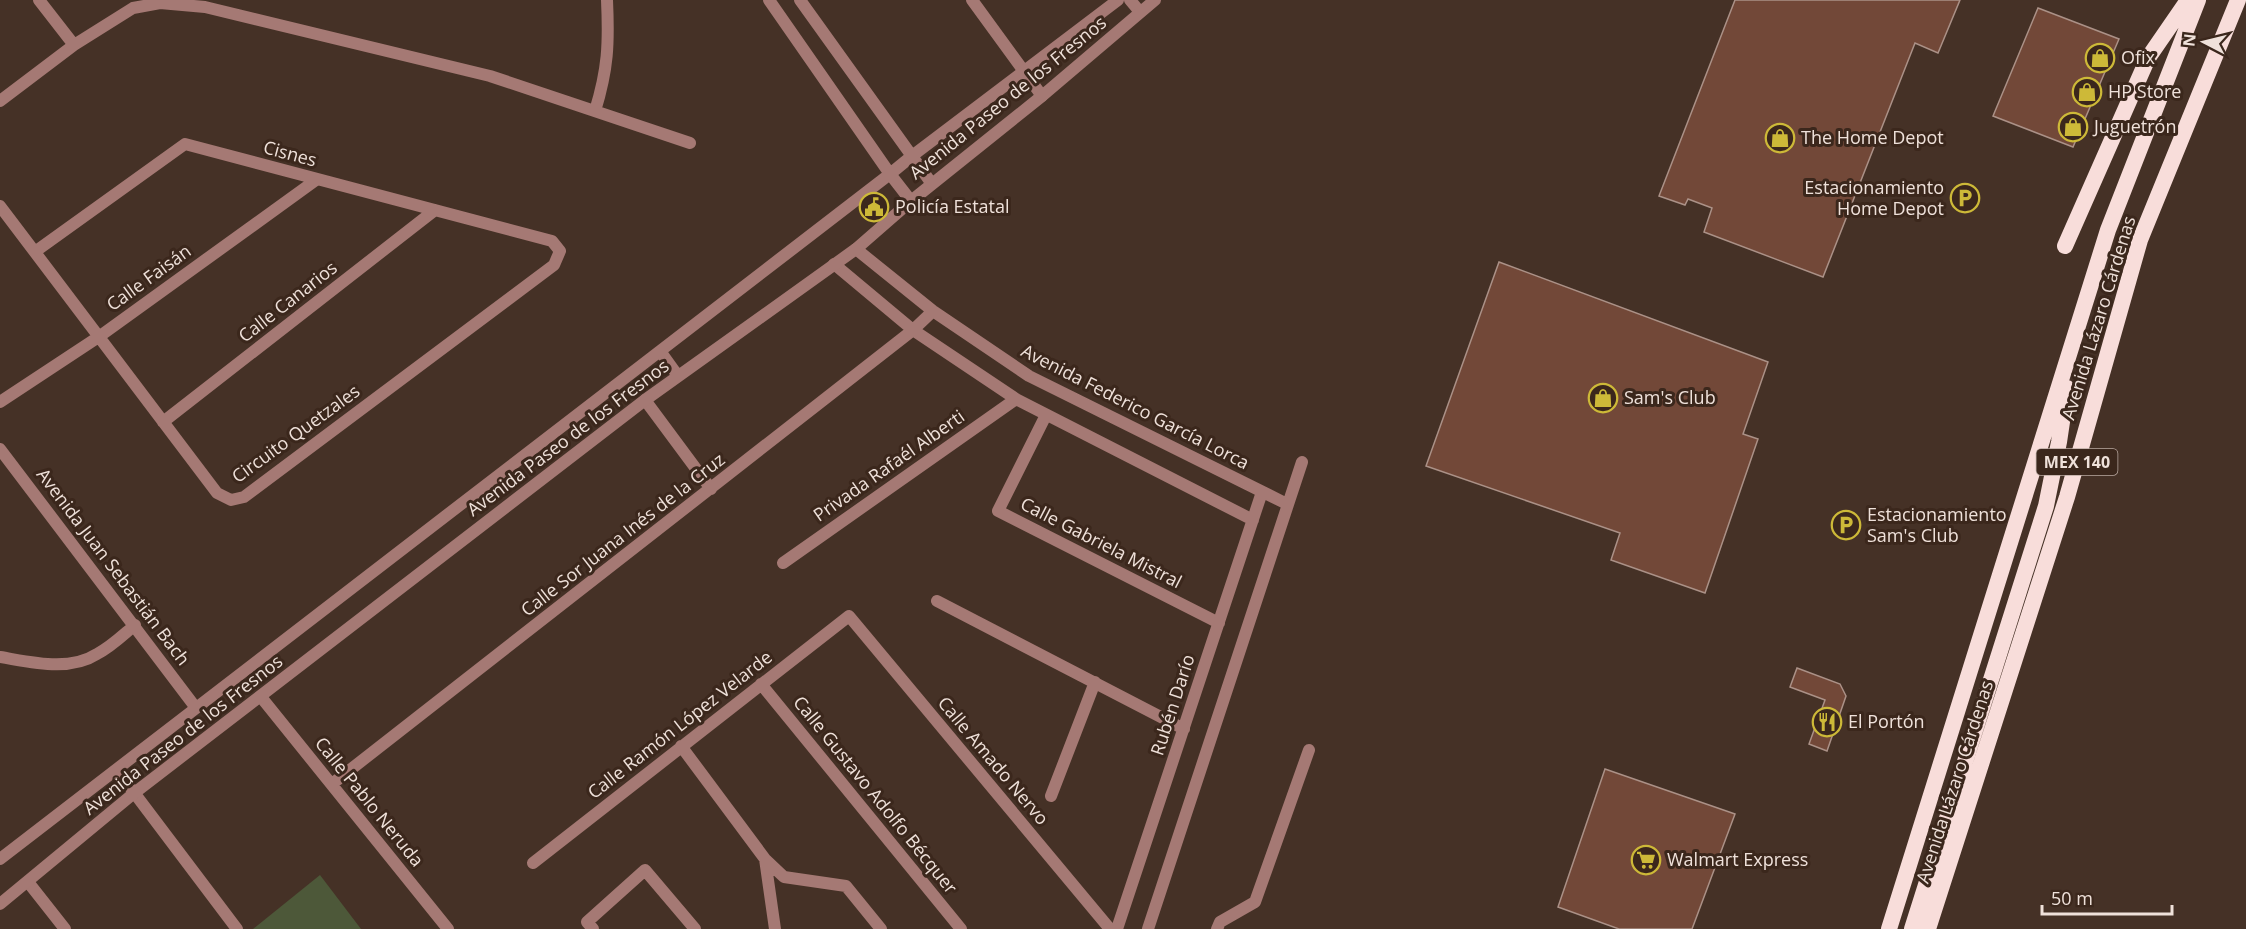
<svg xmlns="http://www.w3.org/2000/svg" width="2246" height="929" viewBox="0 0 2246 929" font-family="'Open Sans',sans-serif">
	<rect width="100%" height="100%" fill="#453126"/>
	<!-- green -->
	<path fill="#4d5839" d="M320,875L361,929H253Z"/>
	<!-- building -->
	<path fill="#724838" stroke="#ab9187" stroke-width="1.5" d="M1735,0H1960L1938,53L1915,43L1823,277L1704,232L1712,208L1688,199L1685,205L1659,196Z
		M2038,8L2119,39L2073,147L1993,116Z
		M878,194L887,206L870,220L861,208Z
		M1499,262L1768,362L1743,434L1758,439L1705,593L1611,560L1620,533L1426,466Z
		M1797,668L1840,684L1846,696L1827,751L1809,744L1825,700L1790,687Z
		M1605,769L1735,814L1692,929H1619L1558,907Z"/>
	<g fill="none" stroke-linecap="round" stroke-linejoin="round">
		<!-- minor -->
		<path stroke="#a57974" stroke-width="12" d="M39,0L74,45
			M972,0L1042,96
			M1130,0L1140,12
			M0,101L74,45L133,8L160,3L205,7L490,76L690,143
			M595,111C608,69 609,44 607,0
			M0,206L217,493L231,500L244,497L554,265L560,251L552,241L185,144L36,251
			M856,249L933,311L1029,376L1287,504
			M834,264L913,330L1016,399L1253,520
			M645,400L711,489
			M0,402L100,336L316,180
			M1046,415L998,511L1219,623
			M163,422L435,210
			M783,563L1016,399
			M937,601L1184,729
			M0,657C31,662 69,672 97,654C111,647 123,635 135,625
			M761,684L961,929
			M261,697L448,929
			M681,746L765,859L784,877L846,886L881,929
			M117,770L237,929
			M332,784L913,330L933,311
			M1051,796L1095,682
			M765,859L775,929
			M533,863L849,616L1110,929
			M28,882L65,929
			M593,929L587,922L645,870L695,929
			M1117,929L1262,492
			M1148,929L1302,462
			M1217,929L1220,922L1255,902L1309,750"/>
		<!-- tertiary -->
		<path stroke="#a57974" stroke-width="12" d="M769,0L890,174L911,201
			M800,0L932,184
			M660,351L678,376
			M0,449L196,708
			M0,859L890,174L912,156L1118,0
			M0,904L133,794L645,400L856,249L911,201L1042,96L1155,0"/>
		<!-- trunk -->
		<path stroke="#f8ddda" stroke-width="16" d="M2065,246L2148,58L2188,0
			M1889,929L2108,230L2198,0
			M1912,929L2046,506L2059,442L2067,388
			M1928,929L2067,497L2140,240L2238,0"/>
	</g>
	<!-- icons -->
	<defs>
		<g id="shop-ring" transform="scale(1.5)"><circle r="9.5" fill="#3b271c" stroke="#cdb938" stroke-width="1.5"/><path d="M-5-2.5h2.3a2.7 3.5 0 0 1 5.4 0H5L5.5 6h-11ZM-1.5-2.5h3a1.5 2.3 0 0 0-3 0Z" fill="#cdb938"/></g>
		<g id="parking-ring" transform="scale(1.5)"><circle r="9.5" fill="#3b271c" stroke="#cdb938" stroke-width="1.5"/><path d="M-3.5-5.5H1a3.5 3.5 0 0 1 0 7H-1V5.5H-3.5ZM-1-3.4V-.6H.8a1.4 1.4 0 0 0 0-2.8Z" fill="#cdb938"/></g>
		<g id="civic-ring" transform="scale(1.5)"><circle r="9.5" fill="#3b271c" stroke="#cdb938" stroke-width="1.5"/><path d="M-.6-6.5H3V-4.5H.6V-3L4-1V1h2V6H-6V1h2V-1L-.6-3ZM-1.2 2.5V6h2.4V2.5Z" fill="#cdb938"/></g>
		<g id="restaurant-ring" transform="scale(1.5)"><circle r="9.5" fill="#3b271c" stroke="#cdb938" stroke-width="1.5"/><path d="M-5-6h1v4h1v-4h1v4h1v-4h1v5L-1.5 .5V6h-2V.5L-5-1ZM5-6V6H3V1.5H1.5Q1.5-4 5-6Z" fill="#cdb938"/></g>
		<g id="supermarket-ring" transform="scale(1.5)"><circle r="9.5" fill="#3b271c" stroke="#cdb938" stroke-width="1.5"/><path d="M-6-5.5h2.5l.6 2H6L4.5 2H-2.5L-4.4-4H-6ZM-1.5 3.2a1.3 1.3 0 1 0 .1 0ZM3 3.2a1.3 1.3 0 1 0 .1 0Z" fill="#cdb938"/></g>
	</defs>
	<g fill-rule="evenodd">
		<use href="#shop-ring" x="2100" y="58"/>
		<use href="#shop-ring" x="2087" y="92"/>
		<use href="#shop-ring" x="2073" y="127"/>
		<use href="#shop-ring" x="1780" y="138"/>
		<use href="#parking-ring" x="1965" y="198"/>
		<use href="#civic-ring" x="874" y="207"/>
		<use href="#shop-ring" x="1603" y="398"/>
		<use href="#parking-ring" x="1846" y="525"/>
		<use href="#restaurant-ring" x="1827" y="722"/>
		<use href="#supermarket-ring" x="1646" y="860"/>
	</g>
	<g text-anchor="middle" stroke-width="6" stroke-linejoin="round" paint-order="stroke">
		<!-- shield labels -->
		<rect fill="#3b271c" stroke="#b9a9a1" stroke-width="1.5" x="2036.5" y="449" width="81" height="26" rx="4.5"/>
		<g font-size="16" font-weight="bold" fill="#efe1da">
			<text x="2077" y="468">MEX 140</text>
		</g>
		<!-- poi labels -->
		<g font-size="18" fill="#efe1da" stroke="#3b271c" text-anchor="start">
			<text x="2121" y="64">Ofix</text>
			<text x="2108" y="98">HP Store</text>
			<text x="2094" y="133">Juguetrón</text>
			<text x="1801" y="144">The Home Depot</text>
			<text x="1944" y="194" text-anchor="end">Estacionamiento<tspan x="1944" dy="21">Home Depot</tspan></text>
			<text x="895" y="213">Policía Estatal</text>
			<text x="1624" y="404">Sam's Club</text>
			<text x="1867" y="521">Estacionamiento<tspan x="1867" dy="21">Sam's Club</tspan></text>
			<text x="1848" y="728">El Portón</text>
			<text x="1667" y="866">Walmart Express</text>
		</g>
		<!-- street labels -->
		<g font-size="18" fill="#efe1da" stroke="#3b271c">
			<text transform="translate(1008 98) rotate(-39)" y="6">Avenida Paseo de los Fresnos</text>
			<text transform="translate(290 154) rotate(15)" y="6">Cisnes</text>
			<text transform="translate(149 278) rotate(-36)" y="6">Calle Faisán</text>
			<text transform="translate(288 302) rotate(-38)" y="6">Calle Canarios</text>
			<text transform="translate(2099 318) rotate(-73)" y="6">Avenida Lázaro Cárdenas</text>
			<text transform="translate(1135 407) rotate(27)" y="6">Avenida Federico García Lorca</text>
			<text transform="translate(296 434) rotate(-36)" y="6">Circuito Quetzales</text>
			<text transform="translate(568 438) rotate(-37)" y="6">Avenida Paseo de los Fresnos</text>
			<text transform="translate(889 466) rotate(-35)" y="6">Privada Rafaél Alberti</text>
			<text transform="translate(623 535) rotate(-38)" y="6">Calle Sor Juana Inés de la Cruz</text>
			<text transform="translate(1101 543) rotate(27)" y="6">Calle Gabriela Mistral</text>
			<text transform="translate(113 567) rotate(53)" y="6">Avenida Juan Sebastián Bach</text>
			<text transform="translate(1173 705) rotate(-72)" y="6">Rubén Darío</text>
			<text transform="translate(680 725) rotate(-38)" y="6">Calle Ramón López Velarde</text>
			<text transform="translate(183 735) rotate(-38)" y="6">Avenida Paseo de los Fresnos</text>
			<text transform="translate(993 761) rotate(50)" y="6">Calle Amado Nervo</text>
			<text transform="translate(1955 782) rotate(-72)" y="6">Avenida Lázaro Cárdenas</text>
			<text transform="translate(875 795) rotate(51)" y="6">Calle Gustavo Adolfo Bécquer</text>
			<text transform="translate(369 802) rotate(51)" y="6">Calle Pablo Neruda</text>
		</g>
	</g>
	<!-- north arrow -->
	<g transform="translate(2204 42) rotate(277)" stroke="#3b271c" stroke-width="4.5" paint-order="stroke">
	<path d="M0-4.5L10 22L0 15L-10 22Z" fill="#efe1da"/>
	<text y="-9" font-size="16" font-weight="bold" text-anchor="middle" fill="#efe1da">N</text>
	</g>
	<!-- scale -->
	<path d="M2042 905v9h130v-9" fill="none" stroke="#efe1da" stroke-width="3"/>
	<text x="2051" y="905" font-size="18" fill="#efe1da" stroke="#3b271c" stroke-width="4.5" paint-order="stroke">50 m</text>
</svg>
